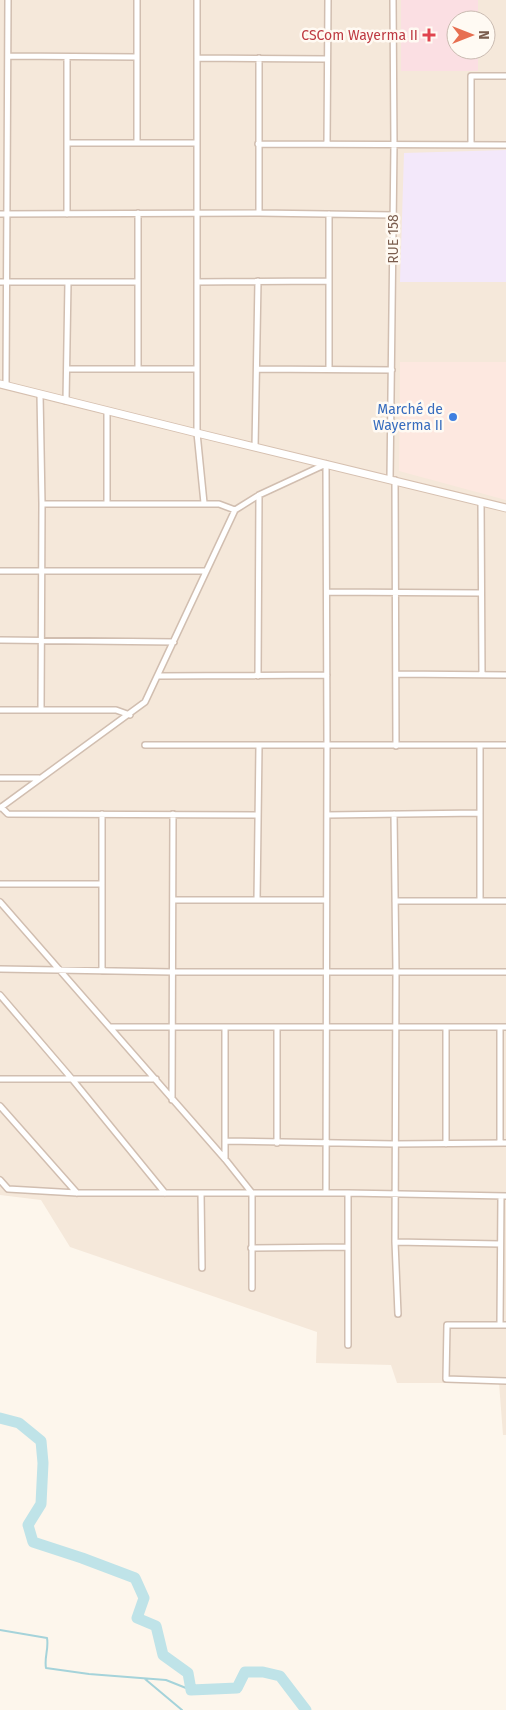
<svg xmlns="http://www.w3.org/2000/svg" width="506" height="1710" viewBox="0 0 506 1710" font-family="'Fira Sans',sans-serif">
	<rect width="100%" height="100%" fill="#fdf6ec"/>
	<!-- residential -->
	<path fill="#f5e8da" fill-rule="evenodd" d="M0,0H506V1435H503L499,1383H397L391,1365L316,1363L317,1332L70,1247L41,1200L0,1195ZM456,20H486V50H456Z"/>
	<!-- commercial -->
	<path fill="#fde8e0" d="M400,362H506V500L399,471Z"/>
	<!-- education -->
	<path fill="#f3e8fa" d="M506,150V282H400L404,153Z"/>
	<!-- medical -->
	<path fill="#fbdfe3" d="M401,0H478V20H456V50H478V71H401Z"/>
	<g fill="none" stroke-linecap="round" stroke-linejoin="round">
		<!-- stream -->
		<path stroke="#a5d3da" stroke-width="2" d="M0,1630L47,1638C49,1649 44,1657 46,1668L89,1674L166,1680L191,1690
			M145,1679L182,1710"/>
		<!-- river -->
		<path stroke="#bfe3e8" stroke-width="11" d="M0,1418L19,1423L41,1441L43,1463L41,1504L28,1525L33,1542L82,1558L135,1578L144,1598L137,1618L156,1626L163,1655L188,1673L191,1690L237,1688L245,1672H263L280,1676L306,1710"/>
		<!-- street casing -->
		<g stroke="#d1beb0" stroke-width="8">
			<path id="street" d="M137,0V143
				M197,0V433L204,503
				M8,56L136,57
				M197,58L327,59
				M259,58V213
				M67,143H196
				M258,144L506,145
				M327,144L328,0
				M471,145V76H506
				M138,213V369
				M0,214L259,213L393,215
				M67,214V57
				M0,282H138
				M197,282L329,281
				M67,369H196
				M257,369L392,370
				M329,369V214
				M6,385L8,0
				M40,394L42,504L41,710
				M66,401L68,282
				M255,447L258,281
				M390,479L394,145L393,0
				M395,480L396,746
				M481,502L482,675
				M107,503V411
				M42,504H219L235,510
				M0,571H206
				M327,592L481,593
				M0,640L174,642
				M396,674L506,675
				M158,676L327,675
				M258,676L259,495
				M0,710H116L130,715
				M145,745H506
				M0,778H39
				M1,807L8,814L258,815
				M0,808L145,702L235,510L259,495L326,464L327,746L326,1193
				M394,814L396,971L395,1242L398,1314
				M327,815L480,813
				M0,884H102
				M173,900H326
				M257,900L259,746
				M480,900V745
				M395,901H506
				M0,902L225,1159L252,1193V1288
				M0,969L172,972H506
				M102,971V814
				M0,995L72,1079L165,1193
				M110,1027H506
				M225,1027V1159
				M277,1027V1143
				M446,1027V1144
				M0,1079H156
				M172,1100L173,814
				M0,1106L77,1193
				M225,1141L395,1144L506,1143
				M500,1143V1027
				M0,1180L8,1189L77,1193H348L506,1196
				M201,1193L202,1268
				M395,1242L500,1244
				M251,1248L348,1247
				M500,1325L501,1196
				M506,1325H447L446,1379L506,1381
				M348,1345V1193"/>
		</g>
		<!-- secondary casing -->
		<g stroke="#d6c0b0" stroke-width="9">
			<path id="secondary" d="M0,384L197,433L506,508"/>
		</g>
		<!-- street -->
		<use href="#street" stroke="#fff" stroke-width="5"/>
		<!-- secondary -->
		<use href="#secondary" stroke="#fff" stroke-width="7"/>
	</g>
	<!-- markers -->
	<path fill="#e0444e" stroke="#fffaf3" stroke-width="2" d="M426.5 27.5h5v5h5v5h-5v5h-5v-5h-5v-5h5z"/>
	<circle fill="#3f7fe0" stroke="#fffaf3" stroke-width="2" cx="453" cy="417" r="5"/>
	<g text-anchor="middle" stroke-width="5" stroke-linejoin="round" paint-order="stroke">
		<!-- health labels -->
		<g font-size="14" fill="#be3a42" stroke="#fffaf3" text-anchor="end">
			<text x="418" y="40">CSCom Wayerma II</text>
		</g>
		<!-- street labels -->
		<g font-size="14" fill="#7a5c4d" stroke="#fffaf3">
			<text transform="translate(393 239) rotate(-90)" y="5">RUE 158</text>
		</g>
		<!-- shop labels -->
		<g font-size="14" fill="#366cbe" stroke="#fffaf3" text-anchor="end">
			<text x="443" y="414">Marché de<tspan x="443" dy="16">Wayerma II</tspan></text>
		</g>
	</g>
	<!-- north arrow -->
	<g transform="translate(471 35) rotate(90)"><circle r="24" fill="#fffaf3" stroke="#cabbb1"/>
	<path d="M0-4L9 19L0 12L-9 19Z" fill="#e76f51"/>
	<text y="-8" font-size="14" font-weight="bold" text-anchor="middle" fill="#7a5c4d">N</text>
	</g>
</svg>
